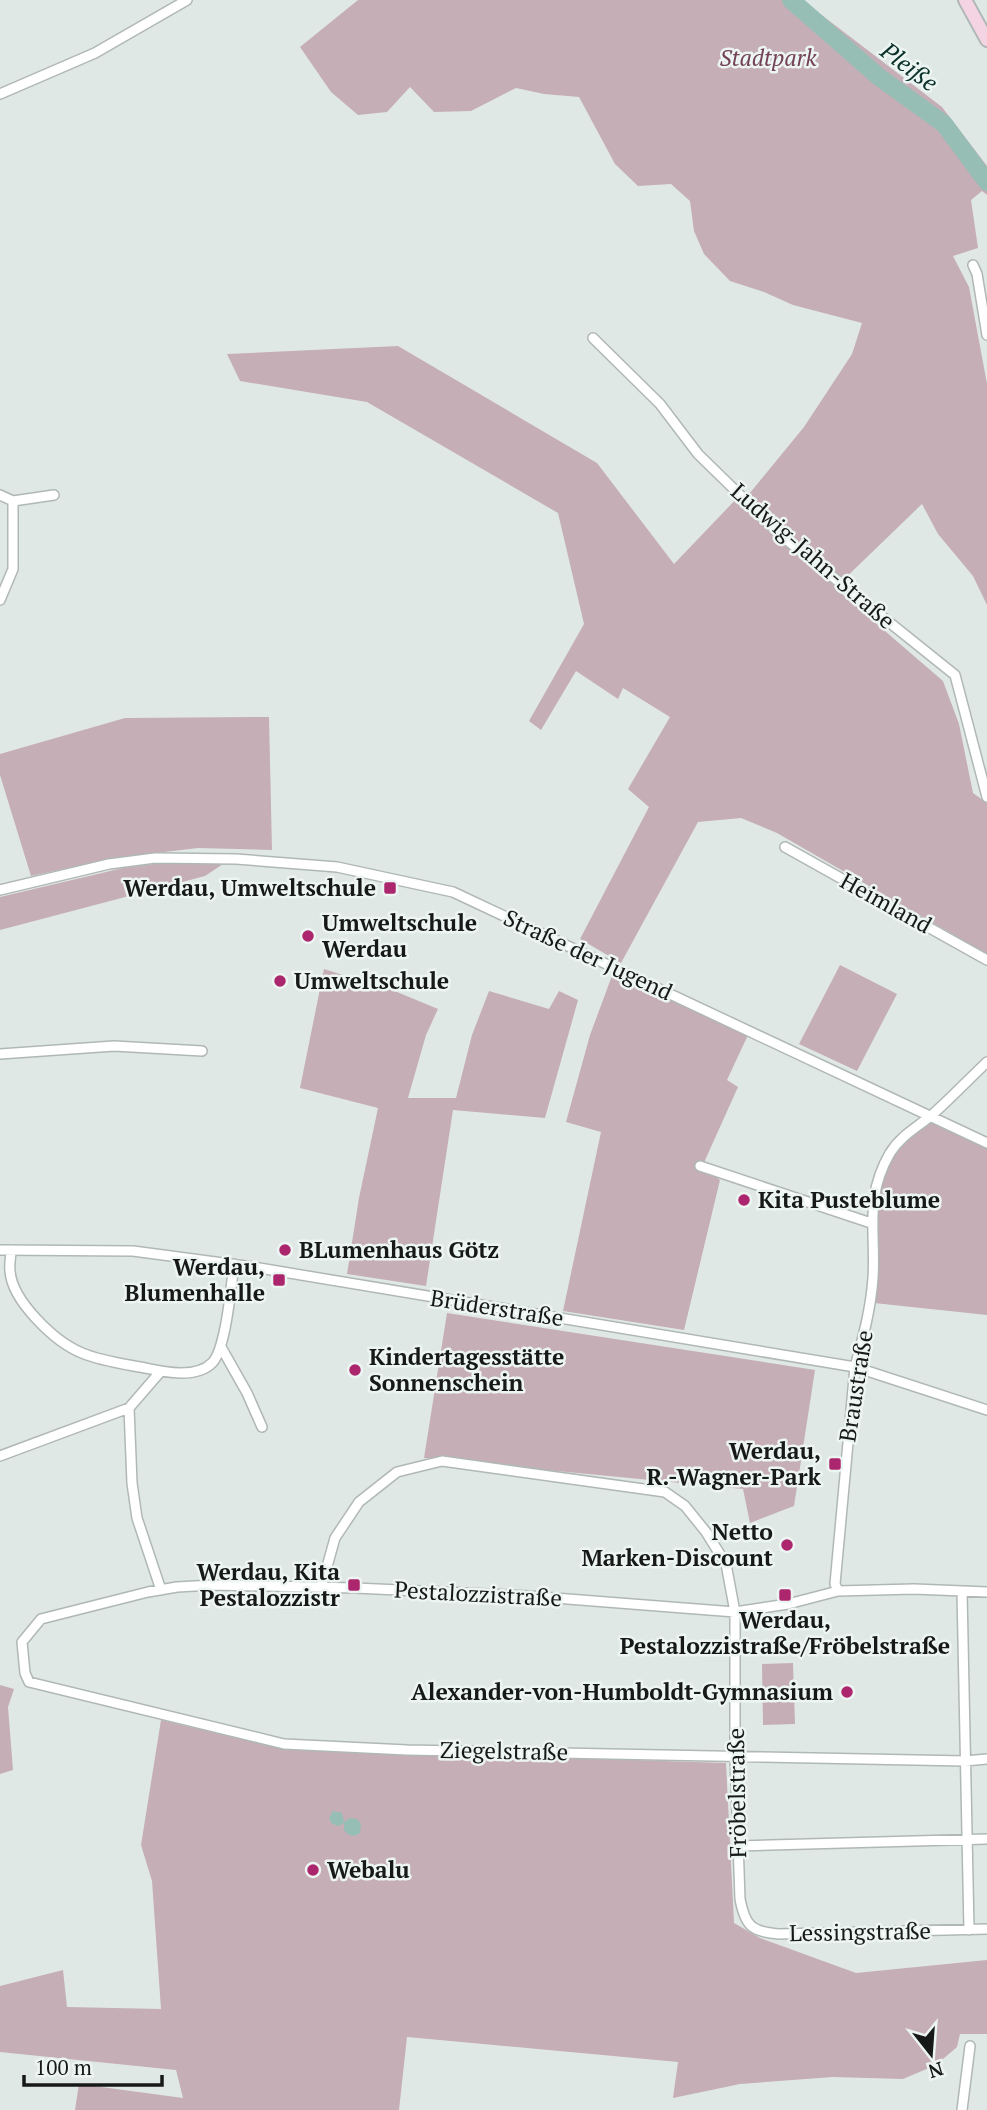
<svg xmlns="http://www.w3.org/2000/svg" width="987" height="2110" viewBox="0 0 987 2110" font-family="'PT Serif',serif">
	<rect width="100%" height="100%" fill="#e0e8e6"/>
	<!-- green -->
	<path fill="#c5aeb6" d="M358,0H802L942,107L987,166V195L982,191L971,200L978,248L953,256L969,287L987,384V605L973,576L938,534L922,504L835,588L943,681L959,724L973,793L987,803V954L777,833L741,818L698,822L621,963L580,939L649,807L628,789L670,717L623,688L618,699L576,671L541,730L529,721L584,624L558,513L367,402L240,381L227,354L398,346L597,463L674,564L740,495L745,499L804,427L852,354L862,323L793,305L764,292L730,281L704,254L694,231L690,201L671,184L638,186L615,164L579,97L544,94L516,88L471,111L434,112L410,87L387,112L358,115L331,92L300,47Z
		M269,717L272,850L198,848L114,858L31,876L0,775V754L125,718Z
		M211,862L223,864L205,876L0,930V897L123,868L162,863Z
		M840,965L897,994L857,1071L799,1044Z
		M324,969L397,992L438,1009L426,1035L408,1098H456L472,1035L489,991L549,1009L559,991L578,1000L545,1118L453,1110L426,1286L347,1274L359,1198L378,1108L300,1088Z
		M613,973L748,1035L727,1080L738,1087L702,1167L720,1180L684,1330L563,1311L601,1132L566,1122L590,1035Z
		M931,1115L987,1143V1315L874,1303V1195L891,1152Z
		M447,1313L815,1370L794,1506L750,1523L743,1489L424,1458Z
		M793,1663L795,1724L763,1725L762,1664Z
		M0,1685L14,1689L8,1707L13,1770L0,1774Z
		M161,1720L284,1749L726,1763L734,1923L760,1938L856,1973L987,1960V2034H960L957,2047L936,2065L903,2079L833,2077L740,2084L673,2098L678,2062L407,2037L399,2110H75L79,2084L183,2098L176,2070L0,2052V1986L63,1970L67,2007L161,2009L152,1881L141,1845Z"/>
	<!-- water -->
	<path fill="#97beb5" d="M333,1811L342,1813L344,1822L350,1818L357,1819L361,1824L360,1833L355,1836L349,1835L344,1830V1823L339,1826L332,1824L329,1818Z"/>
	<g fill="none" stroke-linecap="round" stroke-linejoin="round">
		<!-- river -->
		<path stroke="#97beb5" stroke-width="18" d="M791,0L879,77L944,124L987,182"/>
		<!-- street casing -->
		<g stroke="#b0b8b6" stroke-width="12">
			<path id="street" d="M0,94L95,53L187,0
				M973,265L977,274L987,335
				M593,338L660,404L698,454L783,537L955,675L987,797
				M0,495L13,501L54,495
				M0,600L13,569V501
				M785,847L987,960
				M0,890L109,864L155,858L236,859L337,867L453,892L987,1143
				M0,1054L114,1046L202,1051
				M700,1166L871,1223
				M0,1250L133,1251L253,1267L855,1367L987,1410
				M11,1250C11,1257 9,1264 10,1271C12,1301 55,1342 82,1353C101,1361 124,1364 145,1368C164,1372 196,1379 212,1363C226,1349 231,1286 234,1264
				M221,1347L247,1393L262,1427
				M161,1371L129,1408L132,1483L137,1518L161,1590
				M0,1456L129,1408
				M321,1588L335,1538L359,1502L397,1472L442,1461L665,1492L685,1506L706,1532L726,1564L735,1612V1756L740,1899C745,1926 752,1932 779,1934L987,1929
				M838,1591L835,1584L855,1367C863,1338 871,1308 873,1278C876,1231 864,1198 890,1153C901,1135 918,1127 933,1114C952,1097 969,1079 987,1062
				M962,1592L969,1930
				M987,1592L914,1589L838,1591L788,1604L735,1612L529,1596L355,1588L213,1585L177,1587L148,1592L41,1619L22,1642L25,1673L29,1682L284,1744L407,1750L965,1761L987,1759
				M738,1846L987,1839
				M962,2110L970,2046"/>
		</g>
		<!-- secondary casing -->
		<g stroke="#b0b8b6" stroke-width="16">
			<path id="secondary" d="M965,0L987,40"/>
		</g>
		<!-- street -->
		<use href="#street" stroke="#fff" stroke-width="9"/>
		<!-- secondary -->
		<use href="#secondary" stroke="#f4d3e2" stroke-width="12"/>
	</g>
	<!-- markers -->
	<g fill="#ac266d" stroke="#edf5f3" stroke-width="2.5">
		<rect x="383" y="881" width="14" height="14" rx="3.5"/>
		<circle cx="308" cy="936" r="7"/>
		<circle cx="280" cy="981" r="7"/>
		<circle cx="744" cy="1200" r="7"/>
		<circle cx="285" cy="1250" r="7"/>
		<rect x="272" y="1273" width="14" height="14" rx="3.5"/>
		<circle cx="355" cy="1370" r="7"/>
		<rect x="828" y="1457" width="14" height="14" rx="3.5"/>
		<circle cx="787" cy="1545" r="7"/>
		<rect x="347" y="1578" width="14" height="14" rx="3.5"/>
		<rect x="778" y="1588" width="14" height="14" rx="3.5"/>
		<circle cx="847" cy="1692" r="7"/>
		<circle cx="313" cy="1870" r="7"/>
	</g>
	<g text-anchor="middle" stroke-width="5" stroke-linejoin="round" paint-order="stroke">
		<!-- park labels -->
		<g font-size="23" font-style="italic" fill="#734257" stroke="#edf5f3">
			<text x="768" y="66">Stadtpark</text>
		</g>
		<!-- street labels -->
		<g font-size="23" fill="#161918" stroke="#edf5f3">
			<text transform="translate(813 556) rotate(41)" y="8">Ludwig-Jahn-Straße</text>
			<text transform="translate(886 903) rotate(29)" y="8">Heimland</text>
			<text transform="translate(588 955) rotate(25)" y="8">Straße der Jugend</text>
			<text transform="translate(497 1308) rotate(9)" y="8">Brüderstraße</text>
			<text transform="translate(856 1386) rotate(-81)" y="8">Braustraße</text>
			<text transform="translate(478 1594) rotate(3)" y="8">Pestalozzistraße</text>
			<text transform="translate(504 1751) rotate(1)" y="8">Ziegelstraße</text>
			<text transform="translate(737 1793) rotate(-91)" y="8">Fröbelstraße</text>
			<text transform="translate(860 1932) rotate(-1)" y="8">Lessingstraße</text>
		</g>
		<!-- poi labels -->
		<g font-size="23" font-weight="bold" fill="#161918" stroke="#edf5f3" text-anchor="end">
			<text x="376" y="896">Werdau, Umweltschule</text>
			<text x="322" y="931" text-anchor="start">Umweltschule<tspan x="322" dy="26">Werdau</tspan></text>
			<text x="294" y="989" text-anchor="start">Umweltschule</text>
			<text x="758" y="1208" text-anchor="start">Kita Pusteblume</text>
			<text x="299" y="1258" text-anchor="start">BLumenhaus Götz</text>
			<text x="265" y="1275">Werdau,<tspan x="265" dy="26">Blumenhalle</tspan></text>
			<text x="369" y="1365" text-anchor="start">Kindertagesstätte<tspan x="369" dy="26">Sonnenschein</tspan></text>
			<text x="821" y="1459">Werdau,<tspan x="821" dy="26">R.-Wagner-Park</tspan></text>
			<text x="773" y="1540">Netto<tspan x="773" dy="26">Marken-Discount</tspan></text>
			<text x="340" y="1580">Werdau, Kita<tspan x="340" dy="26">Pestalozzistr</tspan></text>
			<text x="785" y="1628" text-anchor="middle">Werdau,<tspan x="785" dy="26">Pestalozzistraße/Fröbelstraße</tspan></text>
			<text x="833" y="1700">Alexander-von-Humboldt-Gymnasium</text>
			<text x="327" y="1878" text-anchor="start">Webalu</text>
		</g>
		<!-- water labels -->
		<g font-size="24" font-style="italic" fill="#0b312b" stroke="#edf5f3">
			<text transform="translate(909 67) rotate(37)" y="8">Pleiße</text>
		</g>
	</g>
	<!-- north arrow -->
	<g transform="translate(931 2054) rotate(163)" stroke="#edf5f3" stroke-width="5" paint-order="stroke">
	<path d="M0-5L12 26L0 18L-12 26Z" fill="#161918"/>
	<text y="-10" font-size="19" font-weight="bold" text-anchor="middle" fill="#161918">N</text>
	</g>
	<!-- scale -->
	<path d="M24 2075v10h138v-10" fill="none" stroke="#161918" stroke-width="3.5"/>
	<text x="35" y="2075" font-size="21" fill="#161918" stroke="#edf5f3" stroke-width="5" paint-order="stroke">100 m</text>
</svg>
